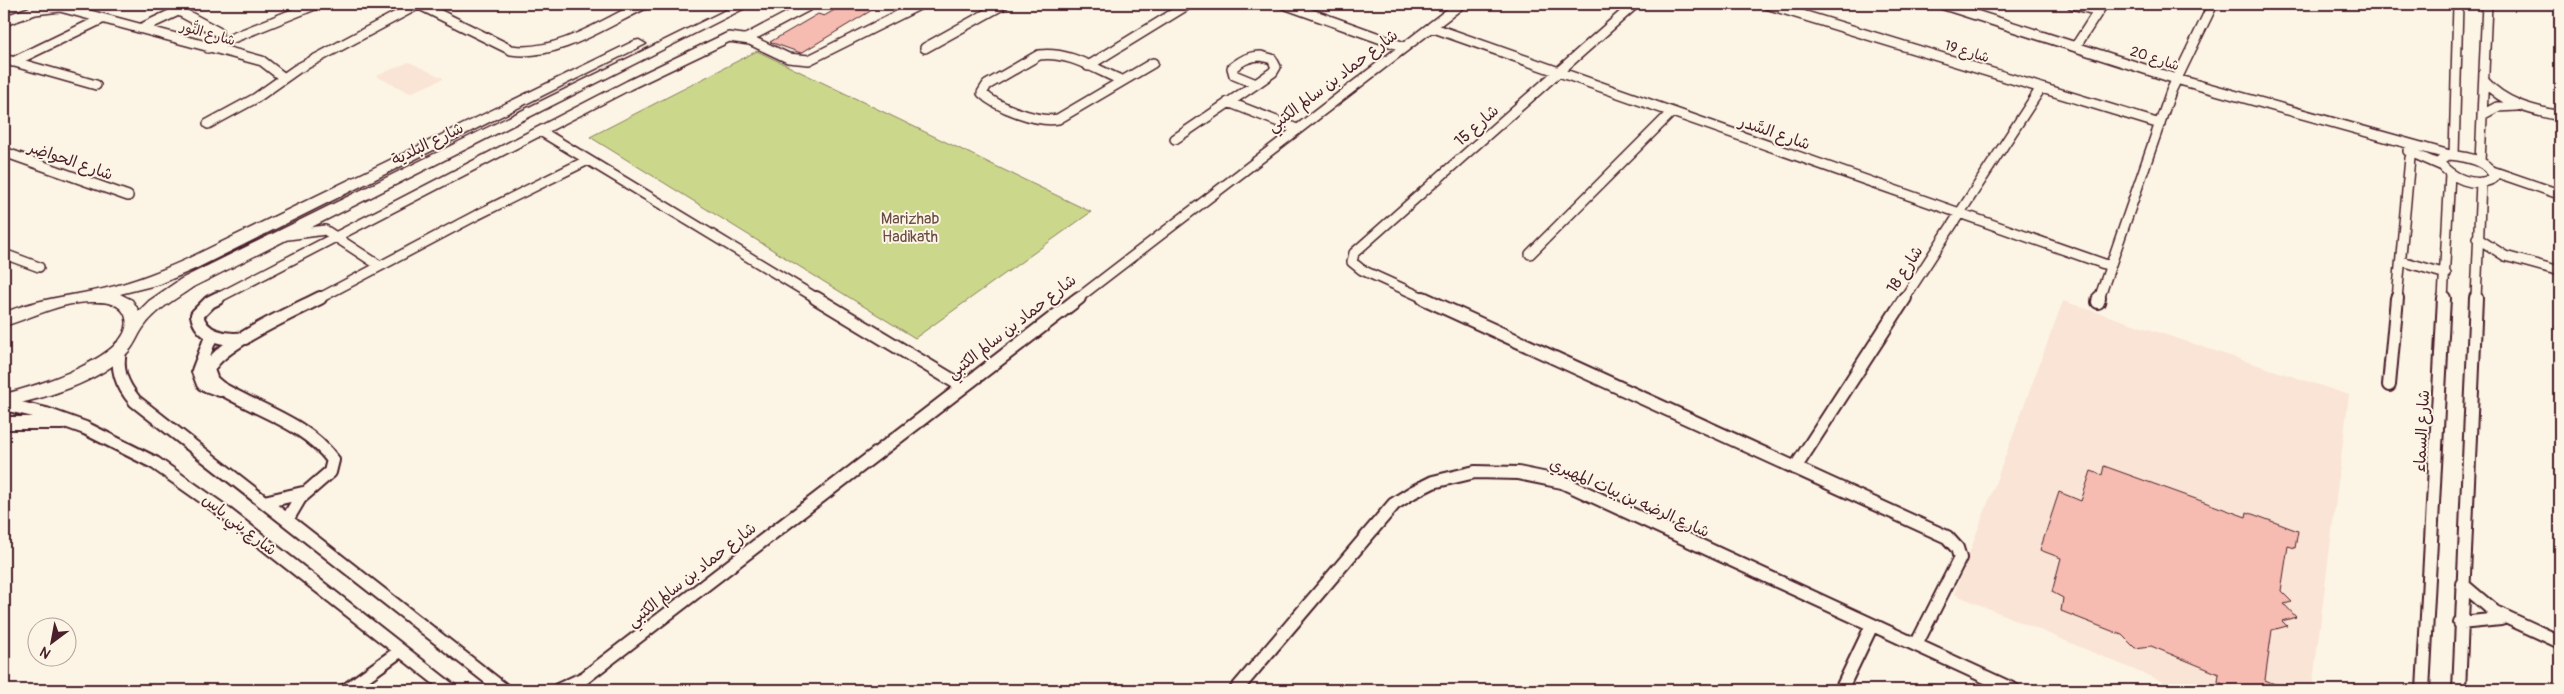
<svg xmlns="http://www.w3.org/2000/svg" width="2564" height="694" viewBox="0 0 2564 694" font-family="Pangolin,'Playpen Sans Arabic',sans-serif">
	<rect width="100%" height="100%" fill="#fcf5e5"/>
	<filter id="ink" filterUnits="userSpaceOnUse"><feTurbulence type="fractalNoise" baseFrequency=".02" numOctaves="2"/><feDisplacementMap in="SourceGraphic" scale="10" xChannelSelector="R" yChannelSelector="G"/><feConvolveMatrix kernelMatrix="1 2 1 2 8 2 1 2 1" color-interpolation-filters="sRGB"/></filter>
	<g filter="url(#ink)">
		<!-- built -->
		<path fill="#fae4d5" d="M409,62L443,78V79L410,93L376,76Z
			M2063,301L2349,395L2312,690H2182L1954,594Z"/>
		<!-- green -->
		<path fill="#cbd88c" stroke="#8a7c5c" d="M757,51L1091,212L915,338L590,137Z"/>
		<!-- building -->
		<path fill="#f6bcb1" stroke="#4a1f2b" d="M845,4H882L801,53L770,42L818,14L824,16Z
			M2104,466L2246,517L2247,512L2298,531L2295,548L2288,546L2281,591L2292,602L2284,604L2296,617L2282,621L2287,626L2272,630L2265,680L2289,690H2237L2218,682L2219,674L2151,646L2135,648L2122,635L2061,611L2063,598L2052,592L2061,558L2040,550L2059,492L2081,501L2091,471L2102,475Z"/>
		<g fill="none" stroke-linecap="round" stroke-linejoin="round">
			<!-- street-far1 casing -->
			<g stroke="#4a1f2b" stroke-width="12">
				<path id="street-far1" d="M166,4L218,32
					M418,4L511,50C557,57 605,23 645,4
					M1284,4L1404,47
					M1766,4L2160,124
					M1941,4L2176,79L2450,155
					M2072,4L2098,11
					M4,21L35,10L60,7L262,61L284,78
					M1431,27L2110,266
					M142,28L178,11
					M746,39L812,4
					M2076,46L2103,4
					M208,48L317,4
					M925,48L1004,4
					M1261,56L1272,59L1276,67L1273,72L1256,84L1234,75L1232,68C1241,61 1249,56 1261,56Z
					M4,59L96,85
					M13,62L102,19
					M1088,66L1189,4
					M1121,80C1095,69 1068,51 1039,55L987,85L982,93C996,107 1038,123 1058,119L1153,63
					M2484,81C2504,104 2531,110 2560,116
					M1228,102L1297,129
					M2482,115L2497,107L2517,106
					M208,124L256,98L297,69L419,4
					M542,132L818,299
					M1175,139L1256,84
					M2408,151L2440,165
					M4,152L128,196
					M2450,155C2467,157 2489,160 2494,178C2475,189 2451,178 2439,162Z
					M2454,155L2458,4
					M2480,162L2487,4
					M2492,171L2559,194
					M288,235L325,230L380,266
					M2477,238L2505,256L2560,271
					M4,254L39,267
					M1530,254L1672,112
					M2402,261L2446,274
					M216,299L629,85L729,37L750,40L788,58L809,60L921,4
					M318,299L477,215L588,160
					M1077,299L1461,4
					M1426,299L1362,270L1352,262L1354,253L1635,4
					M1904,299L2041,88
					M2099,299L2171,91L2213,4
					M2397,299L2410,158
					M2443,299L2450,174
					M2476,299L2481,182"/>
			</g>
			<!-- street casing -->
			<g stroke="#4a1f2b" stroke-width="16">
				<path id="street" d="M218,298L210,302L197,315C201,337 227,341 245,338
					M816,298L962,386
					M1423,298L1947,537L1957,548L1960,558L1916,645
					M2098,302L2099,298
					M212,334L198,371L203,384L220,390
					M121,347C115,368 121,384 135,401L504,690
					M2389,385L2397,298
					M4,404L46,414L85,428L155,463L219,508L451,690
					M4,423H62
					M1795,468L1905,298
					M264,502L303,493
					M287,520L300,498L330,472L333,460C305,422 258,411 219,387L212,381L208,370C217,345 295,311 320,298
					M2462,584L2495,612L2560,642
					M2460,623L2501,619
					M346,690L400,651
					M558,690L584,678L1079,298
					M1236,690L1394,504L1413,492L1433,482L1475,472L1518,473L1562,482L2014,690
					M1841,690L1872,625
					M2423,690L2444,298
					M2459,690L2476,298"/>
			</g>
			<!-- primary casing -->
			<g stroke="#4a1f2b" stroke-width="3">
				<path id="primary" d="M738,4H753L193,287C176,299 155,310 143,328C138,335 135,344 129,351C103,381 42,400 4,406V394C30,388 141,355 125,315C120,303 106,302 95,302C62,301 35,317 4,326V313C33,300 63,297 93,291C125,285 156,273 185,260L634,41L639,40L646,44L197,268L160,284L120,294L132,300L139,311L149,301L181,279Z"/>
			</g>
			<!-- street-far1 -->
			<use href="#street-far1" stroke="#fcf5e5" stroke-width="9"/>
			<!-- street -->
			<use href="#street" stroke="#fcf5e5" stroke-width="12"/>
			<!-- primary -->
			<use href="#primary" fill="#fcf5e5" fill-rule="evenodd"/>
		</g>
	</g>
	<g text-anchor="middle" stroke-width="4" stroke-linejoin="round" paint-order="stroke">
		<!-- far-street labels -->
		<g font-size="14" fill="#4a1f2b" stroke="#fcf5e5">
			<text transform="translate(208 33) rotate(16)" y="5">شارع النُّور</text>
			<text transform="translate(1967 51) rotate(17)" y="5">شارع 19</text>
			<text transform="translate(2155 58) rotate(18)" y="5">شارع 20</text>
		</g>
		<!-- street labels -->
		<g font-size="16" fill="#4a1f2b" stroke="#fcf5e5">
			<text transform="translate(1332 80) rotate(-37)" y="6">شارع حماد بن سالم الكتبي</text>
			<text transform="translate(1476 125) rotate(-42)" y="6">شارع 15</text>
			<text transform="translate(1775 132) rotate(19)" y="6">شارع السَّدر</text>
			<text transform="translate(427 143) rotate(-26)" y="6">شارع البلدية</text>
			<text transform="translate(71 160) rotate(19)" y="6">شارع الحواضِر</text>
			<text transform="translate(1904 269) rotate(-57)" y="6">شارع 18</text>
			<text transform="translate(1011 326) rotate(-38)" y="6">شارع حماد بن سالم الكتبي</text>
			<text transform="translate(2421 431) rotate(-87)" y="6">شارع السماء</text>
			<text transform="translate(1630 497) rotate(24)" y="6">شارع الرضه بن بيات المهيري</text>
			<text transform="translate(240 524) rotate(38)" y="6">شارع بني ياس</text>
			<text transform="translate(691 574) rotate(-38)" y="6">شارع حماد بن سالم الكتبي</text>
		</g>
		<!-- park labels -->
		<g font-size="16" fill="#6a4d43" stroke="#fcf5e5">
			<text x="910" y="224">Marizhab<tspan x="910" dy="18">Hadikath</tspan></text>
		</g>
	</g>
	<!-- margin -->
	<rect width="2564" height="694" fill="none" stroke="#fcf5e5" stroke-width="20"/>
	<rect x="10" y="10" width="2544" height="674" fill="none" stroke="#4a1f2b" stroke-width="2" filter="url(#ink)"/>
	<!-- north arrow -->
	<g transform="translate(52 642) rotate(212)"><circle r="24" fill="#fcf5e5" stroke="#b59f9b"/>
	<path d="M0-4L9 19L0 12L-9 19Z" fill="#4a1f2b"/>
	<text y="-8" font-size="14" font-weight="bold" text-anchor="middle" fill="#4a1f2b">N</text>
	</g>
</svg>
